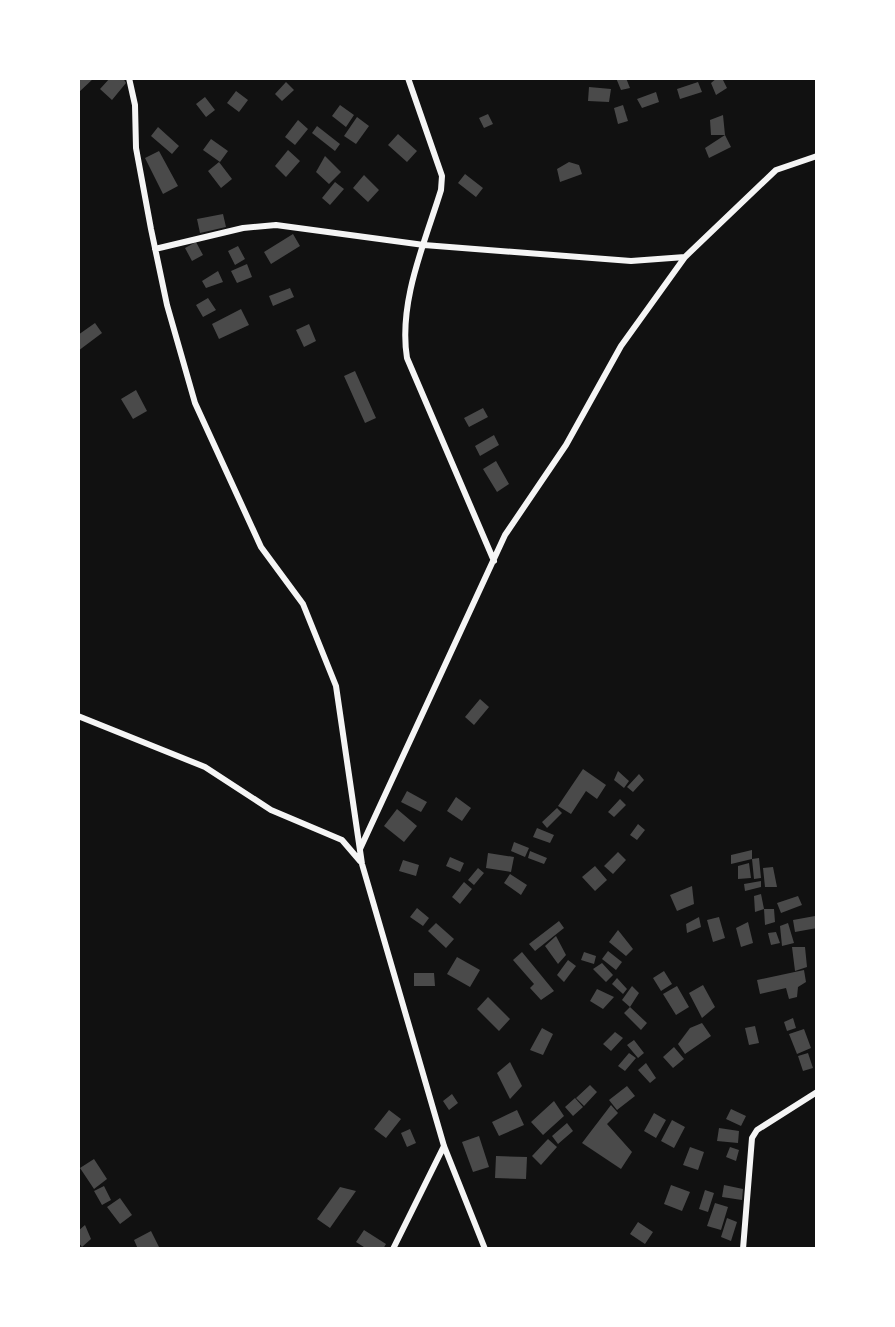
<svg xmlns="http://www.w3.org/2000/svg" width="895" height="1327" viewBox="0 0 895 1327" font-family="'Public Sans',sans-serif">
	<rect width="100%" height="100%" fill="#111"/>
	<!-- building -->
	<path fill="#4a4a4a" d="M78,78H94L78,93Z
		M110,78H123L126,83L112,100L100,89Z
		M616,78H626L630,88L621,90Z
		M717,78H722L727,88L716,95L711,83Z
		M286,82L294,90L282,101L275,94Z
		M698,82L702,92L680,99L677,89Z
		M589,87L611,89L609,102L588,101Z
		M236,91L248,100L239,112L227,103Z
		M656,92L659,102L642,108L637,99Z
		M205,97L215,110L206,117L196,104Z
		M340,105L354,115L346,127L332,116Z
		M623,105L628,121L618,124L614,108Z
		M488,114L493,124L484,128L479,118Z
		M723,115L725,135H711L710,120Z
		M357,117L369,126L356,144L344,136Z
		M298,120L308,129L295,145L285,137Z
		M317,126L340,144L335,151L312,133Z
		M158,127L179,146L172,154L151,136Z
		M398,134L417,151L407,162L388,145Z
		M725,135L731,147L709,158L705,148Z
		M211,139L228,151L220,162L203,150Z
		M288,150L300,161L286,177L275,166Z
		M159,151L178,186L163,194L145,158Z
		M325,156L341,172L329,184L316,172Z
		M219,162L232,179L221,188L208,171Z
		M569,162L579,165L582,174L560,182L557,169Z
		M465,174L483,188L476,197L458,183Z
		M364,175L379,190L368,202L353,188Z
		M335,182L344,189L330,205L322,198Z
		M223,214L226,227L200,233L197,219Z
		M293,234L300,246L271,264L264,252Z
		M196,242L203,255L192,261L185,248Z
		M238,246L245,259L235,265L228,251Z
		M247,264L252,277L237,283L231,271Z
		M218,271L223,282L206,288L202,281Z
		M290,288L294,297L273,306L269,296Z
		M208,298L216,310L203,317L196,305Z
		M241,309L249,325L219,339L212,324Z
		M95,323L102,333L78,351V335Z
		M309,324L316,341L304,347L296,330Z
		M355,371L376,418L365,423L344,376Z
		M136,390L147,411L133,419L121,399Z
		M483,408L488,417L469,427L464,418Z
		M494,435L499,445L480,456L475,446Z
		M496,461L509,484L497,492L483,469Z
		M480,699L489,707L474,725L465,717Z
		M583,769L606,785L597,799L586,791L571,814L558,806Z
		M618,771L629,781L624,788L614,780Z
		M639,774L644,780L633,792L627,787Z
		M407,791L427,802L421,812L401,802Z
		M456,797L471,808L462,821L447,811Z
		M620,799L626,805L614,817L608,812Z
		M557,808L562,813L547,828L542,822Z
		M397,809L417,826L404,842L384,826Z
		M638,824L645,830L637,840L630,835Z
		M537,828L554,835L550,843L533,837Z
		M514,842L529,848L525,857L511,851Z
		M752,850V859L731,864V855Z
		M530,851L547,858L544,864L528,858Z
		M618,852L626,860L613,874L604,866Z
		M488,853L514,857L511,872L486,868Z
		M450,857L464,863L460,872L446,866Z
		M759,858L761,878L754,879L752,859Z
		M403,860L419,865L416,876L399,871Z
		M749,863L751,878L738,879V866Z
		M595,866L607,880L595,891L582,877Z
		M773,867L777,887H765L763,868Z
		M478,868L484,873L474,885L468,880Z
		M510,874L527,885L521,895L504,883Z
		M761,881V887L745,891L744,884Z
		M464,882L472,889L460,904L452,897Z
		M692,886L694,904L677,911L670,895Z
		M761,894L764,909H774L775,922L765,925L764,909L755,912L754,896Z
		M798,896L802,905L781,913L777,903Z
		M417,908L429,918L423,926L410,917Z
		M815,916L817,928L795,932L793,920Z
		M699,917L701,927L687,933L686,924Z
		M719,917L725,938L713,942L707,920Z
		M559,921L564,928L535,951L529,944Z
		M748,922L753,943L741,947L736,928Z
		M436,923L454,939L446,948L428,931Z
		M788,923L794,943L782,946L780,926Z
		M618,930L633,949L626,956L609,942Z
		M776,932L780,943L771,945L768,933Z
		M556,936L566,955L558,964L545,946Z
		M792,947H805L807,967L795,971Z
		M608,951L622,962L616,970L602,959Z
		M522,952L554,991L541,1000L530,988L534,984L513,960Z
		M584,952L596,956L594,964L581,960Z
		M457,957L480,970L470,987L447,974Z
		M568,960L576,966L564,982L557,975Z
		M602,963L613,975L606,982L593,969Z
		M804,970L806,982L798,987L797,997L789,999L786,988L760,994L757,980Z
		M664,971L672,984L661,991L653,978Z
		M414,973H434L435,986H414Z
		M617,978L627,989L623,994L612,984Z
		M703,985L715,1007L702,1018L689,993Z
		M632,986L639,993L630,1007L622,1000Z
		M677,986L689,1007L676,1015L663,994Z
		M597,989L614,997L603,1009L590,1001Z
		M488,997L510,1019L499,1031L477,1009Z
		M630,1007L647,1023L641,1030L624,1013Z
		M793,1018L796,1028L787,1031L784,1022Z
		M702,1023L711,1036L685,1054L678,1044L690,1028Z
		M755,1026L759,1043L749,1045L745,1028Z
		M542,1028L553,1034L543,1055L530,1050Z
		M804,1029L811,1048L797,1054L789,1034Z
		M615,1032L623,1038L611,1051L603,1044Z
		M634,1040L644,1053L638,1058L627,1045Z
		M674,1047L684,1059L673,1068L663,1057Z
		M629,1053L636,1058L625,1071L618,1066Z
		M808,1053L813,1068L803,1071L798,1056Z
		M510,1062L522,1086L510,1099L497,1073Z
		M646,1063L656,1078L650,1083L638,1070Z
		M590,1085L597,1092L584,1106L576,1098Z
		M627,1086L635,1096L617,1110L609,1100Z
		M452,1094L458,1103L449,1110L443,1101Z
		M575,1098L583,1107L573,1116L565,1107Z
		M554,1101L564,1116L543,1135L531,1122Z
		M611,1105L618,1113L607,1124L632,1152L621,1169L582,1143Z
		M731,1109L746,1116L741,1126L726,1119Z
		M389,1110L401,1119L386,1138L374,1129Z
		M517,1110L524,1125L499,1136L492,1122Z
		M654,1113L666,1120L656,1138L644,1131Z
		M672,1120L685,1127L674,1148L661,1141Z
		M567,1123L573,1131L558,1144L552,1136Z
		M719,1128L739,1131L738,1143L717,1141Z
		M410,1129L416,1143L407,1147L401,1133Z
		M479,1136L489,1167L473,1172L462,1142Z
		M548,1139L557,1147L541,1165L532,1156Z
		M690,1147L704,1152L698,1170L683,1165Z
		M730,1147L739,1150L736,1161L726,1157Z
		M496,1156L527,1157L526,1179L495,1178Z
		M94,1159L107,1179L94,1189L80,1168Z
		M671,1185L690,1192L682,1211L664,1204Z
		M724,1185L743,1189L742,1200L722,1197Z
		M104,1186L111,1200L102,1205L94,1191Z
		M340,1187L356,1191L330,1228L317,1219Z
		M705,1190L714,1193L708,1212L699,1209Z
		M120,1198L132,1215L120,1224L107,1207Z
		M715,1203L728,1207L721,1230L707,1226Z
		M727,1218L737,1222L731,1241L721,1237Z
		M638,1222L653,1232L645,1244L630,1234Z
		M85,1225L91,1239L82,1247L78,1242V1231Z
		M364,1230L386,1244L383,1249H367L356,1242Z
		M151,1231L160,1249H138L134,1240Z"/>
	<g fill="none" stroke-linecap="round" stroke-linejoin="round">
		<!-- minor -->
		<path stroke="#f5f5f5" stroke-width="6" d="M129,78L135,105L136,148L151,229L167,305L195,403L261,547L303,604L336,686L362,864L444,1146L485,1249
			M408,78L442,176L441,190C425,242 398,302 407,358L494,561
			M155,249L243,228L276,225L424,245L631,261L685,257L776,170L817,156
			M78,716L205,767L271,810L342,840L360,861
			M360,849L505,535L566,445L621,346L685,257
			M393,1249L444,1146
			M743,1249L752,1138L757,1130L817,1092"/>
	</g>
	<!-- border -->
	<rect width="895" height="1327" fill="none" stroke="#ffffff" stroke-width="160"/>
</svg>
